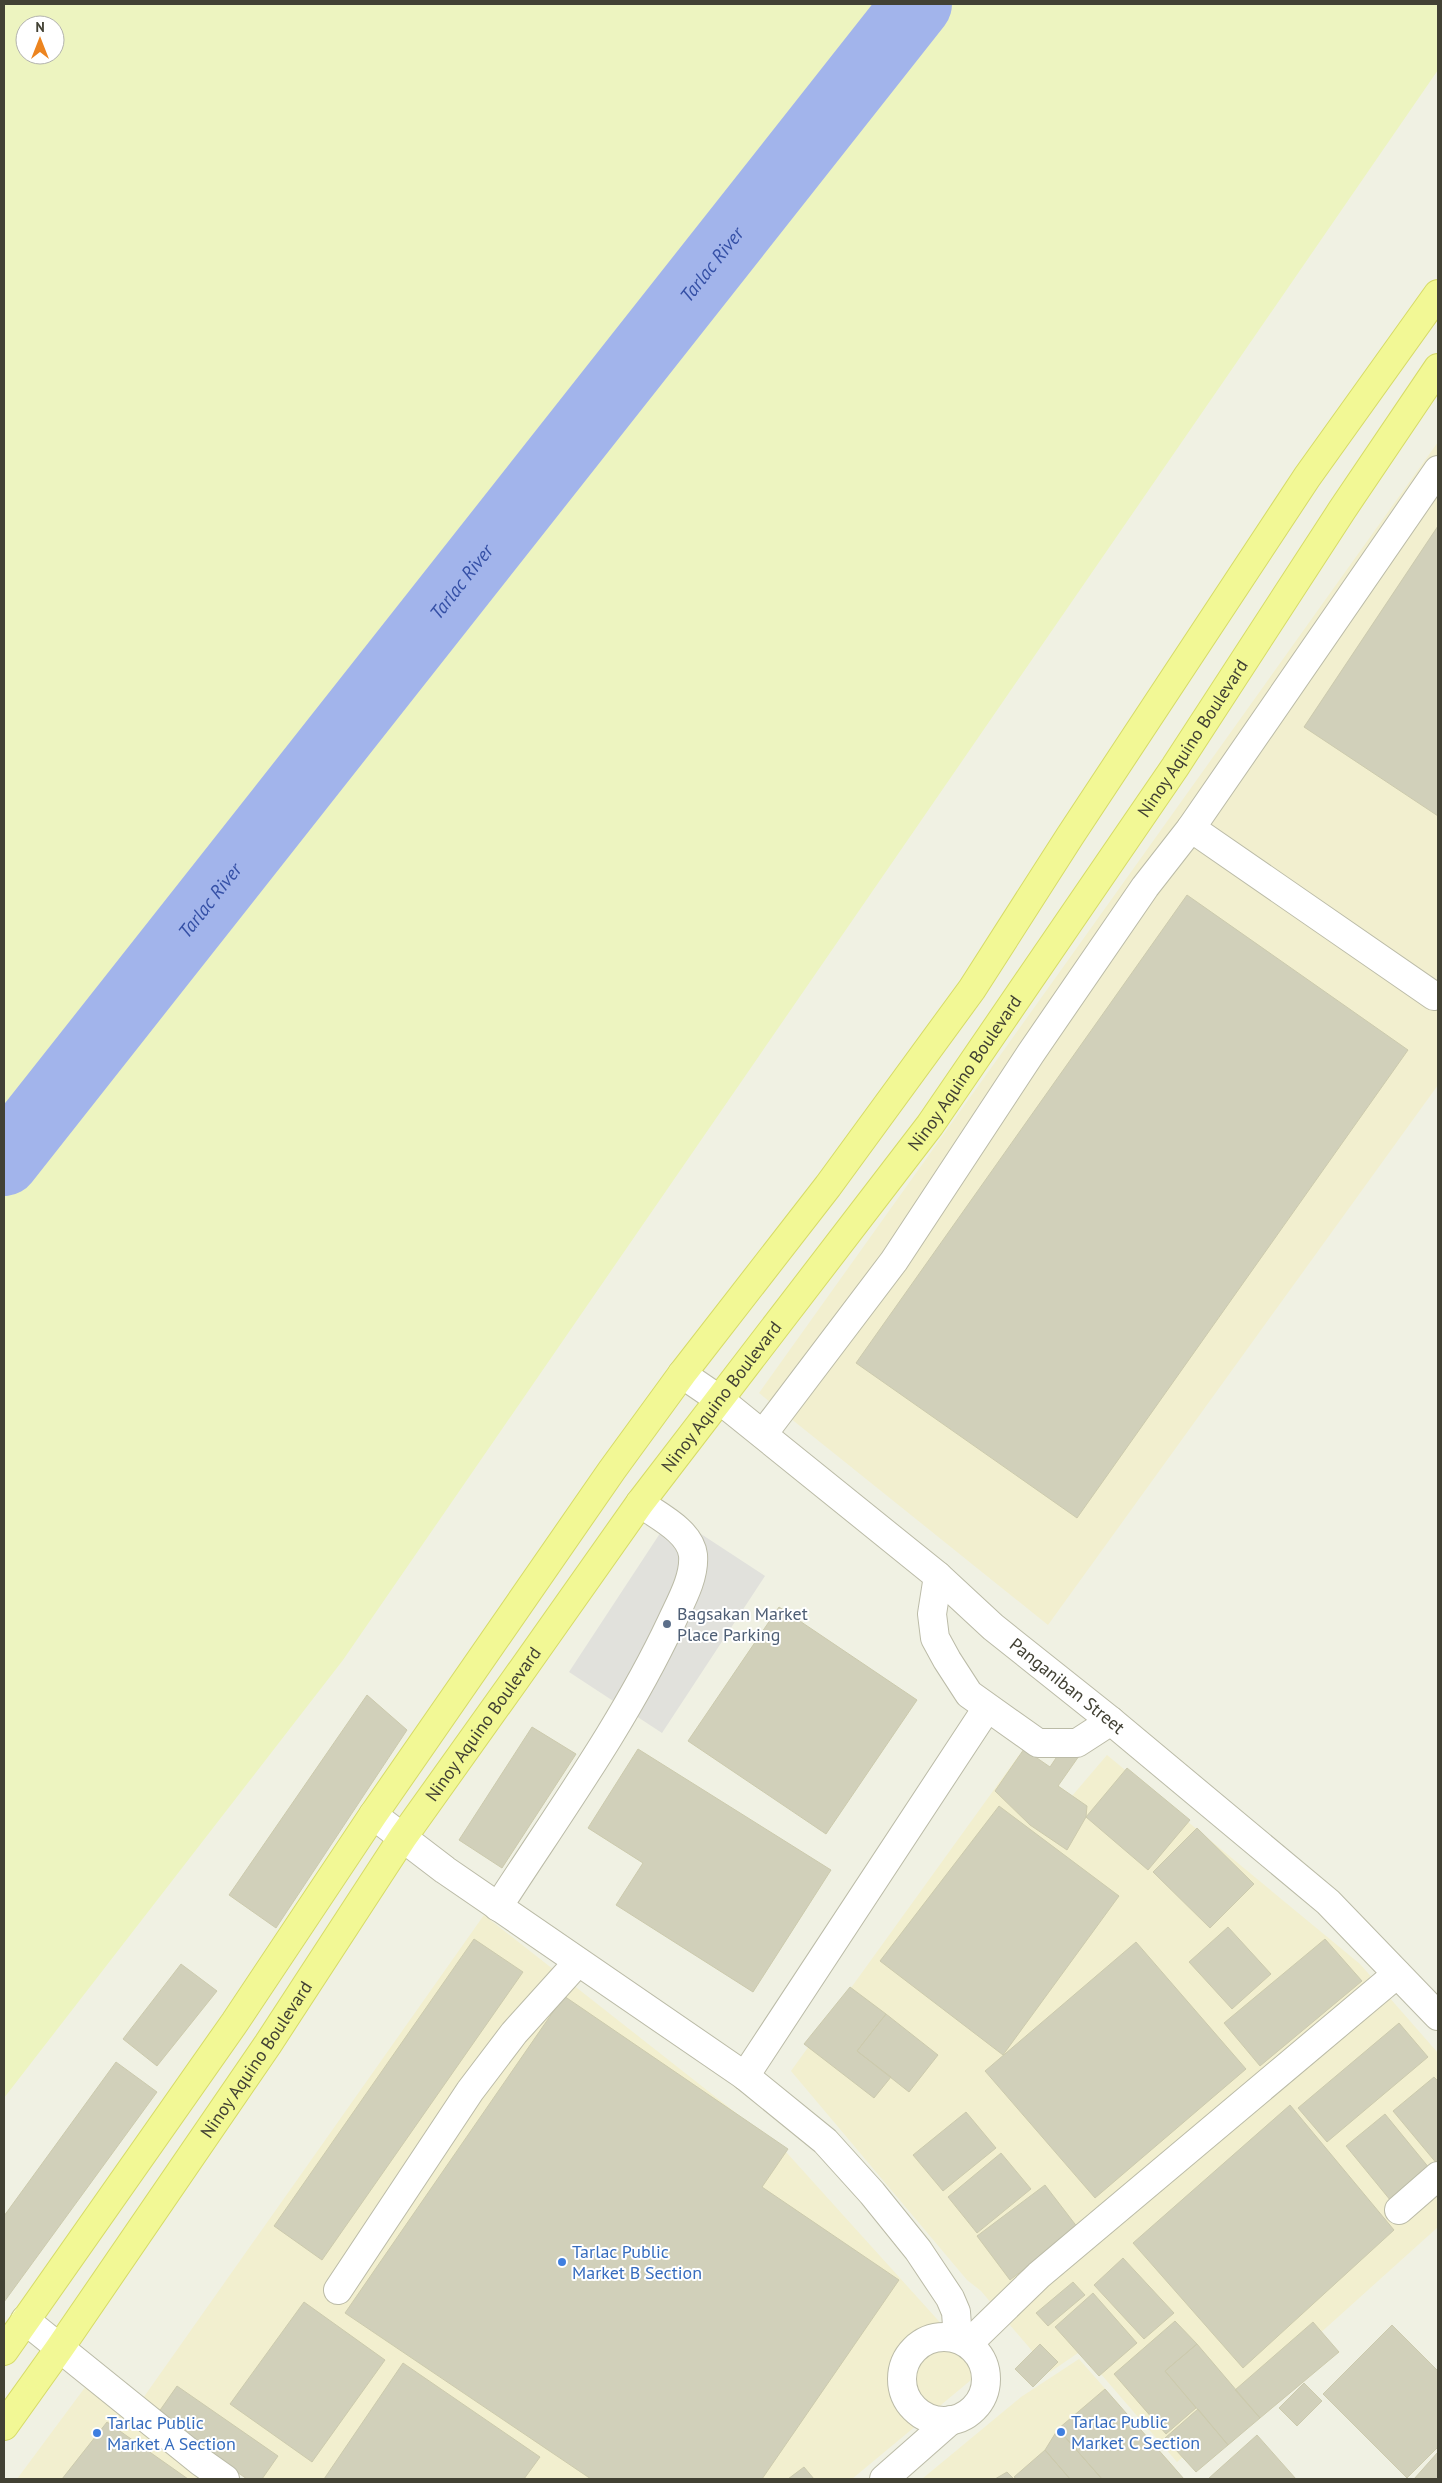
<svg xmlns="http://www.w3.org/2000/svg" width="1442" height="2483" viewBox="0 0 1442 2483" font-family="'PT Sans',sans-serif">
	<rect width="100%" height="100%" fill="#f0f1e3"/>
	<!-- commercial -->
	<path fill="#f2efcf" d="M1438,442V1085L1048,1625L759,1393Z
		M1019,1755L1072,1796L1107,1755L1360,1964L1438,2053V2227L1177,2462L1081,2351L1050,2372L981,2291L967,2280L791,2071Z
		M484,1915L787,2153L983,2370L852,2479H253L141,2401Z
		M1079,2359L1175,2468L1160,2479H922L1021,2397Z
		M86,2386L200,2479H17Z"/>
	<!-- sand -->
	<path fill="#edf4c0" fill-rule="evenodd" d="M4,4H1438V70L343,1660L4,2098ZM25,25H55V55H25Z"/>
	<!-- parking -->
	<path fill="#e1e1dc" d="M672,1515L765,1576L662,1733L569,1672Z"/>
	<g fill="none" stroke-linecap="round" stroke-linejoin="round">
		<!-- river -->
		<path stroke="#a2b4eb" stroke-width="70" id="s1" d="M4,1161L917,4"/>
	</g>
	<!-- building -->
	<path fill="#d1d0ba" stroke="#cccaad" d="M1438,526V816L1304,727Z
		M1187,895L1408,1050L1077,1518L856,1363Z
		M779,1607L917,1700L826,1834L688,1741Z
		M367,1695L407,1730L276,1928L229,1895Z
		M532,1727L576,1754L502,1868L459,1840Z
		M1064,1746L1079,1756L1058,1786L1087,1806L1086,1817L1067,1850L1030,1825L995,1791L1024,1749L1050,1767Z
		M638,1749L831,1870L753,1992L616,1905L643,1863L588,1828Z
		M1127,1768L1190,1820L1148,1870L1086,1817Z
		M999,1806L1119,1896L1003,2055L880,1961Z
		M1197,1828L1254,1884L1210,1928L1153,1872Z
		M1228,1927L1271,1974L1232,2009L1189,1962Z
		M474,1939L523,1972L322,2260L274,2226Z
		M1325,1939L1362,1981L1260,2066L1224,2023Z
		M1136,1942L1246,2069L1095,2198L985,2071Z
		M181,1964L217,1991L157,2066L123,2039Z
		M850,1987L886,2014L857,2051L891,2077L874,2098L804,2044Z
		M564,1996L788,2149L762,2187L899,2280L762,2479H591L345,2313Z
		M886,2014L938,2055L909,2092L857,2051Z
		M1399,2023L1428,2057L1327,2142L1298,2108Z
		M116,2062L157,2092L4,2302V2216Z
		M1434,2077L1438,2081V2165L1393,2111Z
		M1290,2105L1394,2230L1243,2368L1133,2243Z
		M966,2112L996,2148L943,2191L913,2155Z
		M1385,2114L1430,2169L1391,2201L1346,2146Z
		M1001,2153L1031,2189L977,2233L948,2197Z
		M1045,2185L1078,2228L1010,2280L977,2236Z
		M1123,2258L1174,2313L1144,2339L1094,2285Z
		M1073,2282L1085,2295L1048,2326L1036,2313Z
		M1093,2293L1137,2343L1099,2376L1055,2327Z
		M304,2302L385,2360L312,2462L230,2404Z
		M1175,2321L1197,2344L1165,2371L1196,2408L1166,2434L1114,2374Z
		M1313,2322L1339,2352L1260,2418L1235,2390Z
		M1392,2325L1438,2371V2447L1407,2478L1323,2394Z
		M1040,2344L1058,2362L1033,2387L1015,2369Z
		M1197,2344L1260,2418L1228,2445L1165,2371Z
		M403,2363L540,2457L524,2479H324Z
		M1304,2383L1322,2401L1297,2426L1279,2408Z
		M177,2386L278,2456L262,2479H247L156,2416Z
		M1105,2389L1184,2479H1102L1058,2429Z
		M1198,2409L1228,2445L1196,2472L1165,2438Z
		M107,2422L188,2479H62Z
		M1058,2429L1102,2479H1070L1045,2450Z
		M1257,2435L1296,2479H1208Z
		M1045,2450L1070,2479H1017L1014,2477Z
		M1438,2452V2479H1414Z
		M804,2467L814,2479H788Z
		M1007,2472L1014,2479H995Z"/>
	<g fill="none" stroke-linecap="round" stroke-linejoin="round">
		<!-- minor casing -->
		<g stroke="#bbbba7" stroke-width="30">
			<g id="minor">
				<path d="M1191,828L1434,996"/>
				<path id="s2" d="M682,1374L720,1400L938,1576L993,1627L1111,1721L1328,1902L1438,2016"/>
				<path d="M763,1434L894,1261L1031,1053L1145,887L1191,828L1438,470"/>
				<path d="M938,1576L932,1614L935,1638L947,1660L969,1694L1038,1743H1077L1111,1721"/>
				<path d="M373,1815L445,1870L745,2076L825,2141L872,2193L918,2250L950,2298L956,2312L958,2339"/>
				<path d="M498,1907C558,1814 624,1723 671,1623C680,1603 695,1578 693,1555C690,1531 658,1516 640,1503"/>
				<path d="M745,2076L987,1708"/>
				<path d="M1399,2210L1438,2176"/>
				<path d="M338,2290L470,2091L514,2033L578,1962"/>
				<path d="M25,2320L201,2462L225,2479"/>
				<circle cx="944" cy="2379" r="42"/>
				<path d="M968,2344L1039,2275L1397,1974"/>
				<path d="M884,2479L951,2420"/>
			</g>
		</g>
		<!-- major casing -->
		<g stroke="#d6db67" stroke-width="30">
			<g id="major">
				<path d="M4,2351L235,2022L373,1815L612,1470L682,1374L828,1186L972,989L1070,836L1307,477L1438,294"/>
				<path id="s3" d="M4,2426L59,2349L268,2044L403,1837L515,1680L640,1503L930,1125L1175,767L1342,510L1438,368"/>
			</g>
		</g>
		<!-- minor -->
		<use href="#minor" stroke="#fff" stroke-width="28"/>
		<!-- major -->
		<use href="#major" stroke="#f2f895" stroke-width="28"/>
	</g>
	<!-- markers -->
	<circle fill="#5c6f8a" stroke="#fff" stroke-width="2" cx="667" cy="1624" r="5"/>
	<g fill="#3f7fe0" stroke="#fff" stroke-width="2">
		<circle cx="562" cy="2262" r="5"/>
		<circle cx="1061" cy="2432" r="5"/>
		<circle cx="97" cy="2433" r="5"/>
	</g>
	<g text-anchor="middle" stroke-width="4" stroke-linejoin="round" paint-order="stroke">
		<!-- street labels -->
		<g font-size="18" fill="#424134" stroke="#fff">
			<text dy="6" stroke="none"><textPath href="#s3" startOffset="2065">Ninoy Aquino Boulevard</textPath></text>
			<text dy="6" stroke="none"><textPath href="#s3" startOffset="1660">Ninoy Aquino Boulevard</textPath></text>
			<text dy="6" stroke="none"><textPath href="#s3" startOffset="1255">Ninoy Aquino Boulevard</textPath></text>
			<text dy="6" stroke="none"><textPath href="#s2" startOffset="496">Panganiban Street</textPath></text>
			<text dy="6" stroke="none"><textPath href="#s3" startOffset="850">Ninoy Aquino Boulevard</textPath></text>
			<text dy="6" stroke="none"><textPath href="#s3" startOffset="445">Ninoy Aquino Boulevard</textPath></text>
		</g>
		<!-- service labels -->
		<g font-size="18" fill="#4e5e75" stroke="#fff" text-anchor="start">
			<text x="677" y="1620">Bagsakan Market<tspan x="677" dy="21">Place Parking</tspan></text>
		</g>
		<!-- shop labels -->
		<g font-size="18" fill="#366cbe" stroke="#fff" text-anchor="start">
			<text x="572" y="2258">Tarlac Public<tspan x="572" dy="21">Market B Section</tspan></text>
			<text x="1071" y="2428">Tarlac Public<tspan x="1071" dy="21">Market C Section</tspan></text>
			<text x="107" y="2429">Tarlac Public<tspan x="107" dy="21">Market A Section</tspan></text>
		</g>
		<!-- water labels -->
		<g font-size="19" font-style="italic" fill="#3550a6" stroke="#fff">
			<text dy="7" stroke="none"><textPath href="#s1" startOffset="1142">Tarlac River</textPath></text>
			<text dy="7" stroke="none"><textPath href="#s1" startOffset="738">Tarlac River</textPath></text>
			<text dy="7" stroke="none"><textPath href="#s1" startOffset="332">Tarlac River</textPath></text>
		</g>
	</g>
	<!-- border -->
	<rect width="1442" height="2483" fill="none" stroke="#424134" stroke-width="10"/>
	<!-- north arrow -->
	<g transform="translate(40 40)"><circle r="24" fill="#ffffff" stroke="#b3b3ae"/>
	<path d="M0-4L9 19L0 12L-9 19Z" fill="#ec841f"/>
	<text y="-8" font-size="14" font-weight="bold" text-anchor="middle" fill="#424134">N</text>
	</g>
</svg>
